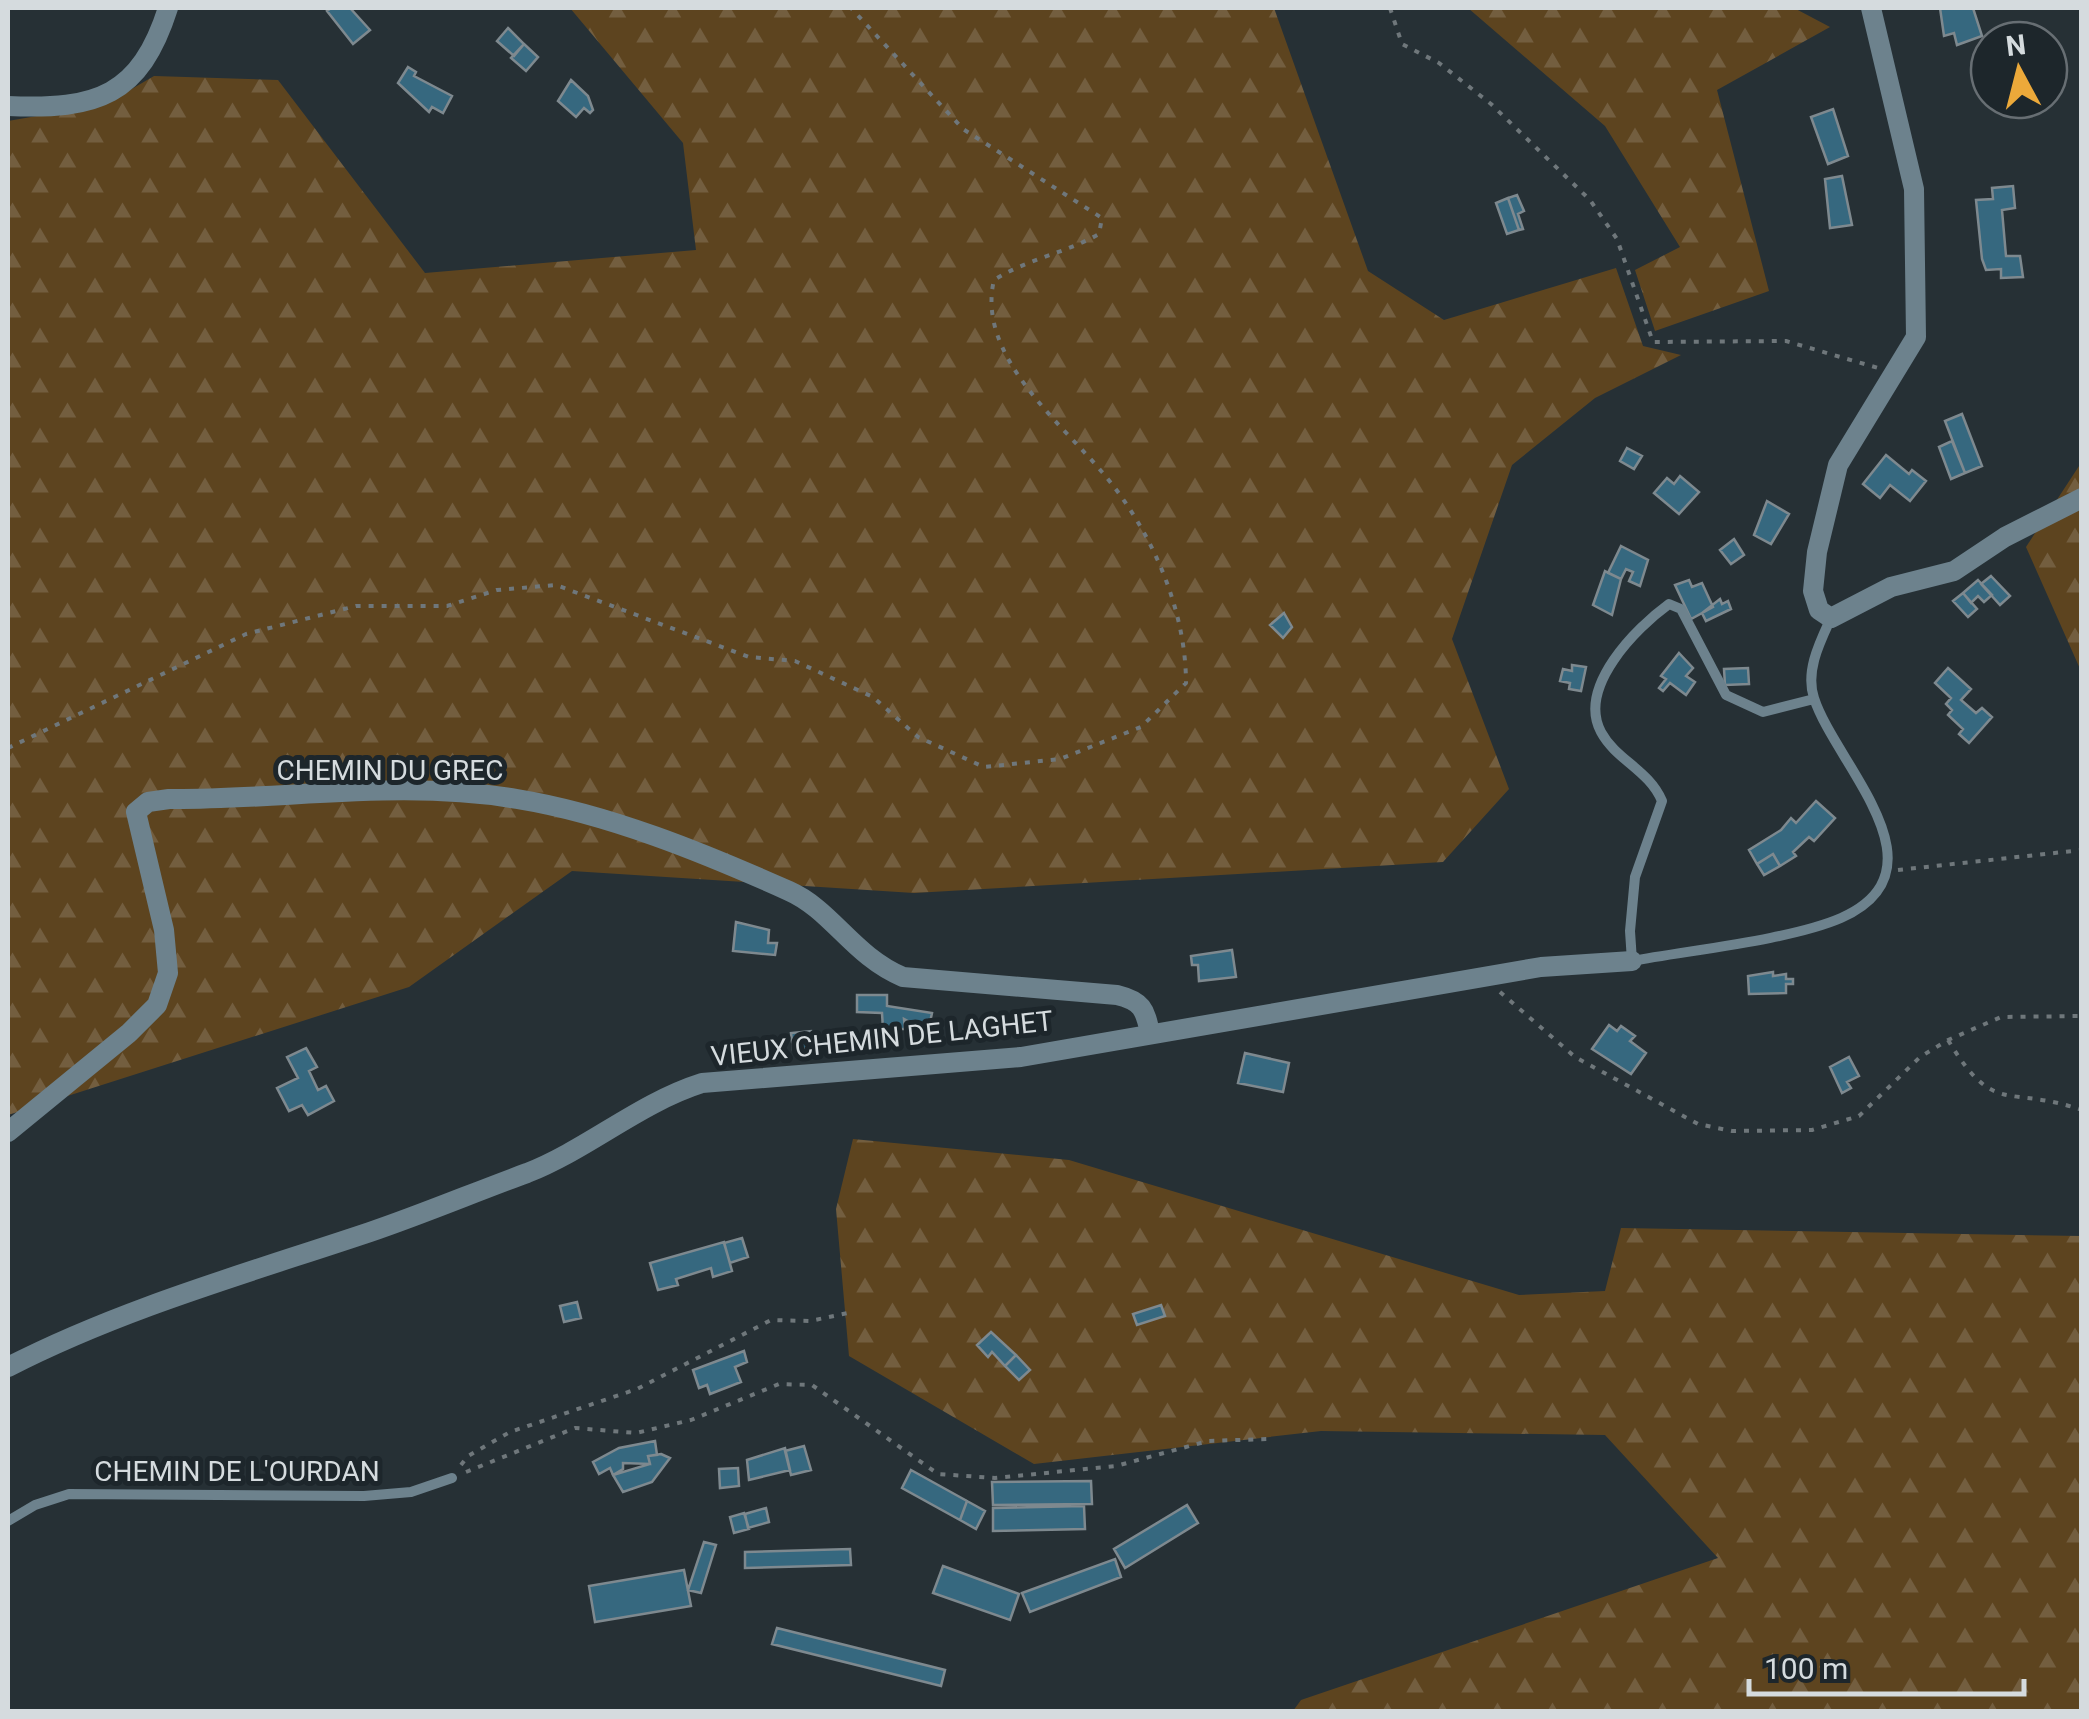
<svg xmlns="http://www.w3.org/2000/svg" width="2089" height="1719" viewBox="0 0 2089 1719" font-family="Roboto,sans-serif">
	<defs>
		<pattern id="forest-firs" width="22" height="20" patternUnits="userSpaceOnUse" patternTransform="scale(2.5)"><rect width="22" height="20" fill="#5d441f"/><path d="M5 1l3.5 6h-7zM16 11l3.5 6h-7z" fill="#735e3f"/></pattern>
	</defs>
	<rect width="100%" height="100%" fill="#263035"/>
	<!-- forest -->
	<path fill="url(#forest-firs)" d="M570,8H1274L1368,271L1444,320L1616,268L1643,346L1681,355L1595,398L1512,465L1452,639L1509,789L1443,862L914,893L572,871L409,987L8,1115V121L106,104L154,76L278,80L425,273L696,250L683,143Z
		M1468,8H1794L1830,27L1717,90L1769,291L1655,331L1635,270L1680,247L1605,126Z
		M2081,463V671L2026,547Z
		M853,1139L1069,1160L1519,1295L1605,1291L1621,1228L2081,1236V1711H1293L1301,1700L1718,1558L1605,1435L1321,1431L1034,1464L849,1356L836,1209Z"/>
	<!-- building -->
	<path fill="#36687f" stroke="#7e898f" stroke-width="2.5" d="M331,8H350L370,30L353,44L327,11Z
		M1940,8H1973L1982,36L1957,45L1954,33L1944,36Z
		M508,28L524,44L514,56L497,41Z
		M524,44L538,57L526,71L511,58Z
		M408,67L416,72L414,76L452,96L443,113L432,107L429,112L398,83Z
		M571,80L588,96L593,110L590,113L584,108L576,117L558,101Z
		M1833,109L1848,156L1828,164L1811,117Z
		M1842,176L1852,225L1830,228L1825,179Z
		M2013,186L2015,208L2002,210L2006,256H2020L2023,277L2001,278V269L1986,270L1982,259L1976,200L1993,199L1992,188Z
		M1517,195L1524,211L1518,214L1523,229L1519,230L1508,198Z
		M1508,198L1519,230L1507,234L1496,203Z
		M1962,414L1982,466L1965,473L1945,421Z
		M1952,441L1965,473L1951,479L1939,447Z
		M1627,448L1642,456L1634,469L1620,461Z
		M1886,455L1909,474L1912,470L1926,481L1910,501L1890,485L1880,498L1863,484Z
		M1680,476L1699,492L1679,514L1654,493L1667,478L1674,484Z
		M1767,501L1789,514L1771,544L1754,535Z
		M1734,539L1744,555L1731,564L1720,550Z
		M1621,546L1648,560L1640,586L1629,581L1633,572L1626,569L1621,579L1608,573Z
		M1605,571L1621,579L1612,615L1593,605Z
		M1991,576L2010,596L2000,605L1981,584Z
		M1689,580L1692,587L1702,583L1713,607L1691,619L1675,585Z
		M1978,580L1992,595L1984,602L1978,596L1971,603L1963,593Z
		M1963,593L1977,609L1968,617L1953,601Z
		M1720,599L1722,604L1728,601L1731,609L1706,621L1702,613Z
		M1284,613L1292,627L1283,638L1270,625Z
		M1679,653L1693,668L1686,676L1695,682L1686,695L1670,683L1663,691L1659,688L1666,679L1661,676Z
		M1572,665L1586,667L1581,691L1569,689L1570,683L1560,681L1563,669L1572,671Z
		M1748,668L1749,684L1725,685L1724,669Z
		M1948,668L1971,689L1961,700L1976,713L1982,708L1992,717L1969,743L1959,734L1963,729L1948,715L1952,710L1946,704L1951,698L1935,683Z
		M1816,801L1835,818L1814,841L1809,837L1793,852L1796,856L1780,866L1773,854L1757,864L1749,850L1781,830L1791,818L1796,823Z
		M1773,854L1780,866L1764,875L1757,864Z
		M736,922L769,930L768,943H777L775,955L733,951Z
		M1232,950L1236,977L1199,981L1198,965H1192L1191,956Z
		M1773,972V976L1786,974V979H1793V984H1786V993L1749,994L1748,976Z
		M857,995H887V1006L932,1013L928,1032L904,1019L905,1029H883L882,1013L857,1012Z
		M1609,1025L1617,1031L1621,1026L1635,1036L1630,1041L1646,1053L1631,1074L1592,1049Z
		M811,1031L812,1048L793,1050L791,1033Z
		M306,1048L317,1067L309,1071L318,1090L326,1086L334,1101L308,1115L302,1105L289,1111L277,1088L298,1078L287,1057Z
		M1245,1053L1289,1063L1283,1092L1238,1083Z
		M1849,1057L1859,1076L1847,1082L1851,1088L1842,1093L1830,1067Z
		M742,1238L748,1257L730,1263L724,1243Z
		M724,1242L732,1271L713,1277L711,1268L676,1279L678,1285L658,1290L650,1263Z
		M577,1302L581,1318L564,1322L560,1306Z
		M1161,1305L1165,1316L1137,1325L1133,1314Z
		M991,1332L1016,1355L1005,1366L992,1352L988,1357L977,1345Z
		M744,1351L747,1362L735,1367L741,1382L710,1394L707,1385L699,1388L693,1370Z
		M1016,1355L1030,1370L1019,1380L1005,1366Z
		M655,1441L657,1455L648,1456L650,1464L623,1463V1469L613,1475L610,1468L599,1474L593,1462L619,1448Z
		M804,1446L811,1470L791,1475L785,1451Z
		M785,1448L790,1470L749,1480L747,1460Z
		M661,1454L670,1458L652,1482L623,1492L613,1475L650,1464L648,1456Z
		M738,1468L739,1486L720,1488L719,1469Z
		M911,1470L967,1501L960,1520L902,1488Z
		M1091,1481L1092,1504L993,1505L992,1482Z
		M967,1501L985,1511L976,1529L960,1520Z
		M1187,1505L1198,1523L1125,1568L1114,1549Z
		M1084,1506L1085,1529L993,1531V1508Z
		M766,1508L769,1522L748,1528L745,1514Z
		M744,1513L749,1529L734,1533L730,1517Z
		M704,1542L716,1545L701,1593L688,1590Z
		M850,1549L851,1565L745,1568V1552Z
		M1115,1559L1121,1577L1030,1612L1022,1593Z
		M943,1566L1019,1594L1010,1620L933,1593Z
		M684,1570L691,1606L595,1622L589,1586Z
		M777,1628L945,1670L941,1686L772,1644Z"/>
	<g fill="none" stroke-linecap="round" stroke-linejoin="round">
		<!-- path -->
		<path stroke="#6f777b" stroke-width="4" stroke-dasharray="5 8" stroke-linecap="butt" d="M1390,8L1402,44L1439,63L1491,104L1590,200L1617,239L1653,342L1786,341L1878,368
			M8,748L246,634L356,606H447L497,590L556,585L749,657L795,661L873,697L918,737L984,767L1060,759L1141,727L1186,683C1186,609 1151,529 1102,472C1059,421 976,355 994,280C1027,259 1066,253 1099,234L1102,218L963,129L851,8
			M1898,870L2082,850
			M1500,992L1575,1057L1698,1124L1732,1131L1812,1130L1859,1116L1920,1057L1948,1040L2001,1017L2082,1016
			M1948,1040C1995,1118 2007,1084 2082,1110
			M461,1465L468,1456L510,1432L637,1389L771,1320L810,1321L848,1313
			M466,1472L575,1428L636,1433L691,1420L779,1384L812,1385L938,1474L995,1478L1116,1466L1208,1441L1267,1439"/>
		<!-- lane -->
		<path stroke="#6d828d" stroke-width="10" d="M1814,699L1763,712L1726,695L1681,609L1669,604C1636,628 1577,687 1601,732C1616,760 1649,770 1662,801L1635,877L1630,931L1632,961C1690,950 1790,940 1841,918C1951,869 1835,764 1814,698C1805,671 1820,642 1831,618
			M8,1521L35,1505L69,1494L364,1496L411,1492L452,1478"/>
		<!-- street -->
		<path stroke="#6d828d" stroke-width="20" d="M1871,8L1914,189L1916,337L1838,465L1817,552L1813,591L1819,610L1831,618L1891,587L1954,571L2005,537L2082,498
			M8,106C97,110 140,96 168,8
			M8,1132L129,1033L157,1005L168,973L164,930L136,812L148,802L169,799C284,800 402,779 517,799C609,814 704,853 789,891C832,910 853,956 903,977L1117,995C1142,1001 1145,1009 1150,1033
			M8,1367C123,1308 248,1273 370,1232C423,1214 475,1192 527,1173C588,1149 639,1103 702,1083L1021,1057L1541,967L1632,961"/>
	</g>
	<g text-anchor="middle" stroke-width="10" stroke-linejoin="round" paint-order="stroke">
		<!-- street labels -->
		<g font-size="28" fill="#d5dbde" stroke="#1d262b">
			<text x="390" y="780">CHEMIN DU GREC</text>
			<text transform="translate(882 1038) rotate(-6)" y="10">VIEUX CHEMIN DE LAGHET</text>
			<text x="237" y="1481">CHEMIN DE L'OURDAN</text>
		</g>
	</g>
	<!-- border -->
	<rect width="2089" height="1719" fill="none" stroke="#d5dbde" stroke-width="20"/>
	<!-- north arrow -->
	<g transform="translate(2019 70) rotate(353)"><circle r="48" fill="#1d262b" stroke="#676e73" stroke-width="2.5"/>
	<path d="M0-8L18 38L0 25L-18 38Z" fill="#eca93a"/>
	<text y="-15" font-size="28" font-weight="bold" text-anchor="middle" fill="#d5dbde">N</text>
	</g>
	<!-- scale -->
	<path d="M1749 1679v15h275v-15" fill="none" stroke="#d5dbde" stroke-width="5"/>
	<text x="1764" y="1679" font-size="30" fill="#d5dbde" stroke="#1d262b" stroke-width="8" paint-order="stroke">100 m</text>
</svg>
